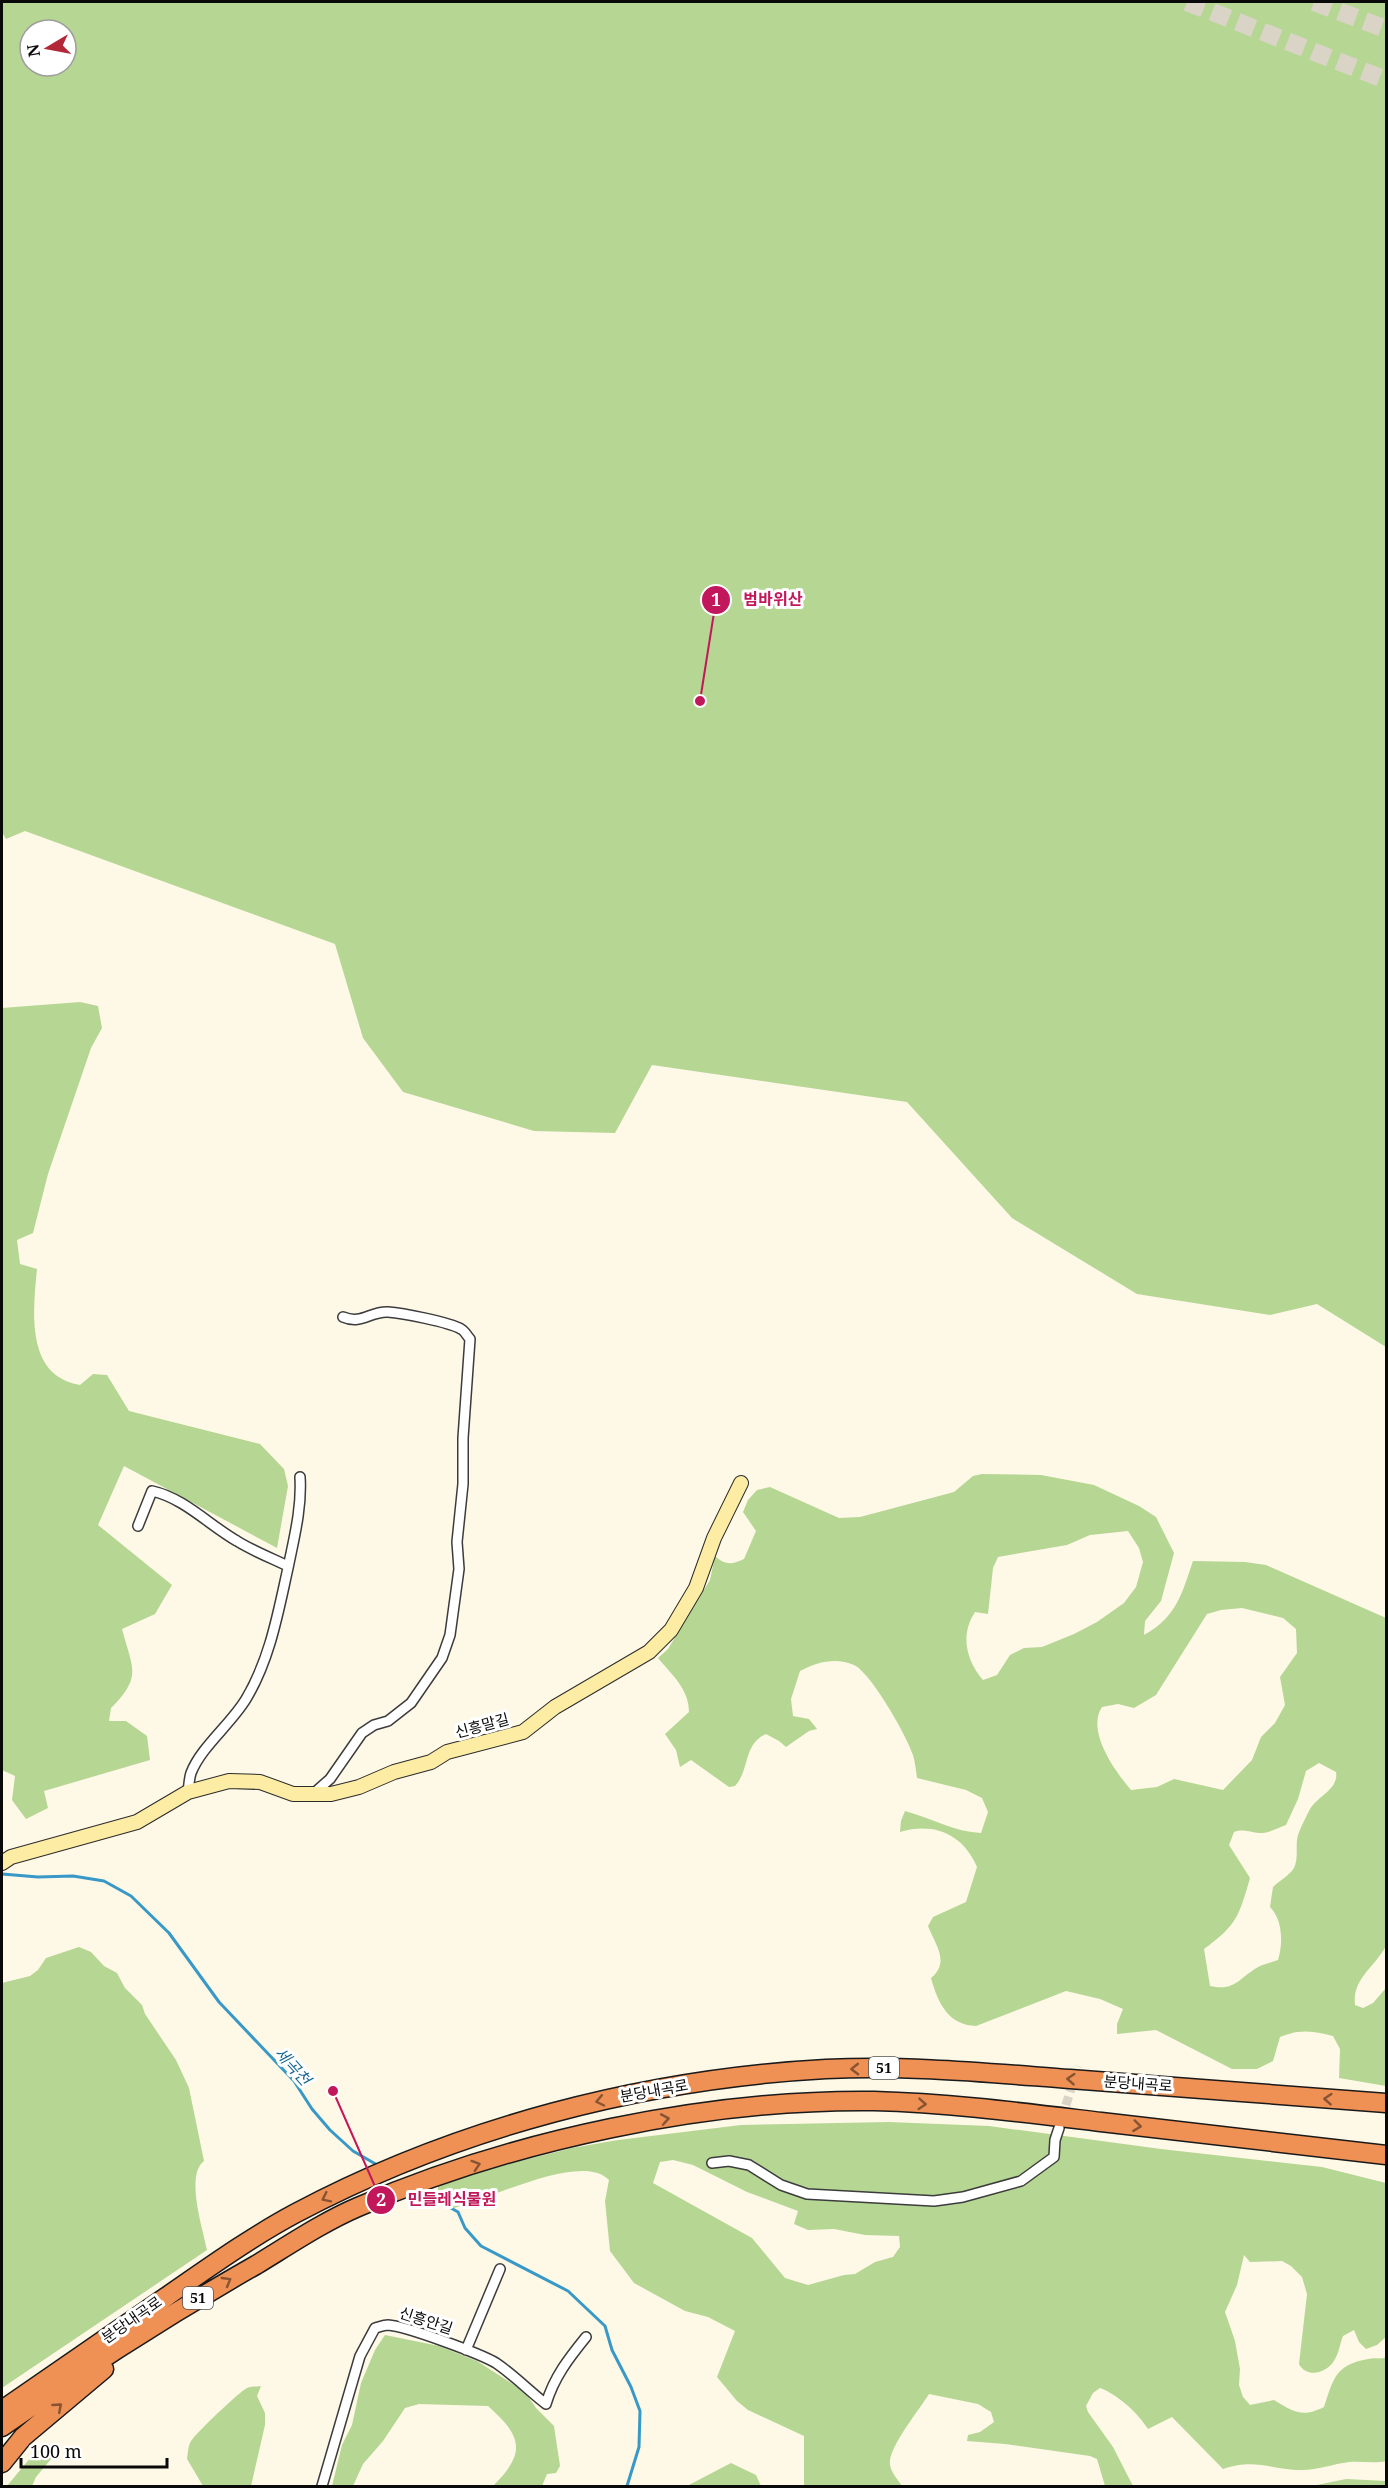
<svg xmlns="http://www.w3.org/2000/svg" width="1388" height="2488" viewBox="0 0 1388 2488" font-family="'Noto Serif','Noto Sans KR',serif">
	<rect width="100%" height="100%" fill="#fef8e7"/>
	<!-- forest -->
	<path fill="#b6d693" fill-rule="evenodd" d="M2,2H1386V1347L1317,1304L1270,1315L1137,1294L1012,1218L907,1102L652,1065L615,1133L534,1131L403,1092L363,1038L335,944L25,831L6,839L2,832ZM30,30H66V66H30Z
		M80,1002L98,1006L102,1028L91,1048L48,1174L33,1233L17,1240L20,1264L37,1269C33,1311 25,1376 80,1385L93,1374L107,1375L129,1411L260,1444L284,1469L288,1486L277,1548L124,1466L98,1525L172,1585L155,1614L122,1629C132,1668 143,1676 111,1708L109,1721H126L147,1736L150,1760L44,1791L48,1808L26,1819L12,1800L15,1776L2,1770V1008Z
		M982,1474L1041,1475L1094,1485L1139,1506L1156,1517L1174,1553L1161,1601L1145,1621L1144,1635C1177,1617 1182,1593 1193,1561L1245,1562L1266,1565L1386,1618V1946C1374,1968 1352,1979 1355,2005L1363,2008L1373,2003L1386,1988V2086L1339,2078L1340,2049L1333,2036C1314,2031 1299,2029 1280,2037L1273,2061L1257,2069H1232L1156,2030L1117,2034V2024L1123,2009L1100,1999L1066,1991L976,2026C948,2025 938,2003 931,1978C950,1962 936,1946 928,1926L933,1917L966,1902L977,1867C963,1834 934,1822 900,1832L901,1821L905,1811C931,1818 955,1832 981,1833L988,1812L982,1798L966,1790L917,1778C916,1770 915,1762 913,1755C907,1736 871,1673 854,1665C836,1657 817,1662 800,1671L791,1699L793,1716L809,1719L817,1729L809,1731L786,1747L779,1741L766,1734C743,1744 750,1770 735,1786L729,1787L691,1760L680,1767L676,1750L665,1734L689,1712C689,1689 672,1675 658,1658L668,1649L710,1580L715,1556C725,1565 732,1565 744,1559L756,1531L743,1512L748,1500L757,1490L770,1487L839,1518L860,1517L954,1492L973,1476ZM1128,1531L1139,1548L1143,1562L1136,1587L1124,1603L1097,1622L1074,1634L1042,1647L1024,1648L1010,1655L997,1675L983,1680C966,1660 960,1635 975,1612L988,1614L993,1568L998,1557L1067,1545L1090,1535ZM1242,1608L1283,1618L1296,1629L1297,1653L1280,1677L1285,1705L1275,1723L1261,1737L1252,1760L1223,1790L1174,1779L1157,1787L1131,1790C1115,1771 1086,1731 1102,1707L1118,1704L1134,1708L1156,1695L1207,1614L1221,1610ZM1319,1763L1336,1772C1339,1789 1318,1796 1310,1809C1306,1817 1301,1826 1298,1835C1295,1846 1299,1857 1294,1868C1290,1875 1279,1881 1273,1887L1270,1907C1283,1920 1283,1944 1278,1960C1272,1962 1265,1964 1260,1966C1239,1977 1236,1992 1210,1986L1204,1949C1237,1925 1239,1916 1250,1878L1229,1845L1234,1832C1244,1828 1251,1833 1262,1833C1271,1832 1278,1828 1286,1825L1298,1799L1306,1771Z
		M79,1947L91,1952L104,1966L117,1973L125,1988L142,2005L145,2014L176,2060L189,2088L204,2161C185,2175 203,2229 207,2250L2,2388V1983L30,1976L38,1970L46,1958Z
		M889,2122L989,2126L1161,2149L1322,2167L1386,2183V2337L1377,2345L1366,2349L1359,2342L1354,2330L1343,2336C1340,2343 1339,2353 1335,2359C1328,2373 1307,2379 1299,2364L1307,2294L1302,2277L1291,2266L1282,2261L1250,2262L1244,2255L1237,2285L1225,2312L1235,2341L1240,2369L1239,2385L1243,2397L1250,2405L1274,2400C1294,2412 1302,2418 1324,2407C1334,2378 1335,2365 1368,2359C1375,2357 1381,2360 1386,2357V2461C1374,2464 1362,2461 1349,2462C1333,2464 1318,2470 1302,2470C1270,2470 1256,2458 1223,2469L1172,2417L1148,2429C1138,2413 1117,2394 1100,2388L1093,2393L1086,2406L1088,2412L1113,2447L1133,2486H1105L1097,2459L1090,2456L1005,2444L967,2441L968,2435L980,2432L994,2422L991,2412L978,2404L929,2394C920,2409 887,2449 890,2465C891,2472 898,2480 902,2486H804V2436L748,2410L737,2401L717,2377L735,2331L708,2317L685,2311L634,2283L610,2251L605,2201L609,2180C582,2151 488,2200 454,2208L443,2205L438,2200V2186L496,2167L572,2148L618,2140L741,2125ZM673,2160L693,2165L747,2192L798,2211L794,2224L808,2230L834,2229L865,2235L899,2236L900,2247L893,2257L875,2262L855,2274L844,2275L808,2285L785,2278L752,2238L653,2183L660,2162Z
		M385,2335L439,2346L477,2361L525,2392L536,2408L554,2426L560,2466L556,2473L547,2474L542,2486H493C526,2453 523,2437 488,2406L419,2404L405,2408L383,2441L363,2464L353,2486H332L342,2445L352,2425L361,2383L375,2350Z
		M261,2386L257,2396L265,2413V2425L251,2486H203L187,2459C188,2453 188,2446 191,2441C196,2433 239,2392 247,2388C251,2386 256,2387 261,2386Z
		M36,2451L56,2453L36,2477L32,2486H7Z
		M731,2463L756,2475L761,2486H687Z
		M1346,2479L1386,2481V2486H1312Z"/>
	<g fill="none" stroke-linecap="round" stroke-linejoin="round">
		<!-- stream -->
		<path stroke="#3898c7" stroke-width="3" d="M2,1874L38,1877L73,1876L104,1881L131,1896L169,1933L219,2002L294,2081L312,2109L330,2130L353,2151L379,2166
			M421,2191L458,2212L465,2228L481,2246L568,2291L605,2326L612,2350L631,2387L640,2411L639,2447L627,2486"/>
		<!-- street-tunnel -->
		<path stroke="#d9d4c6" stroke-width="9" stroke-dasharray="9 4.5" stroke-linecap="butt" d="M1062,2118L1078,2066"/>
		<!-- highway-tunnel -->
		<path stroke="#d9d4c6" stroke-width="18" stroke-dasharray="18 9" stroke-linecap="butt" d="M1187,2L1386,80
			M1314,2L1386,29"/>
		<!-- street casing -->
		<g stroke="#3c3c3c" stroke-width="12">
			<path id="street" d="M138,1526L152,1491C184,1498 209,1525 237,1541C253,1551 271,1558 288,1566
				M188,1792C189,1786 189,1779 191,1773C201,1747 231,1724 246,1699C270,1659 278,1613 288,1568C294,1538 302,1508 300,1477
				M313,1794L330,1779L362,1733L374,1725L388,1721L411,1703L442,1658L450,1635L459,1569L457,1542L463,1484V1438L470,1339C467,1336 465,1331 461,1329C449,1322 402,1313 388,1312C370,1311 362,1325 343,1317
				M712,2163L729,2161L749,2165L781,2185L807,2194L934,2201L963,2197L1021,2181L1054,2157L1055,2140L1059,2128
				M466,2350L500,2269
				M322,2486L360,2356L375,2328C379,2327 384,2325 388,2325C406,2326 481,2354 496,2363C515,2376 529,2391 546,2404C554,2377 569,2358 586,2337"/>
		</g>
		<!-- secondary casing -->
		<g stroke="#2b2b2b" stroke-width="16">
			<path id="secondary" d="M2,1863L11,1857L137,1822L188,1792L229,1781L260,1782L293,1794H331L359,1787L394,1772L431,1762L447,1752L523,1732L555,1707L649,1652L671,1630L696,1588L714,1538L741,1483"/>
		</g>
		<!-- highway casing -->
		<g stroke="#1a1a1a" stroke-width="21">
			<path id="highway" d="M2,2410C56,2373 111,2335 166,2297C208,2268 251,2237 296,2213C458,2127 644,2079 826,2069C908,2065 989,2073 1070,2079C1175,2087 1281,2095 1386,2103
				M2,2427C84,2369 168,2315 256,2265C289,2245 323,2222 358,2207C513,2140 706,2099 874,2101C950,2103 1026,2113 1101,2122C1196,2133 1291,2144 1386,2155
				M2,2463L23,2437L104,2369"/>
		</g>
		<!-- street -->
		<use href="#street" stroke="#fff" stroke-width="9"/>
		<!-- secondary -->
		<use href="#secondary" stroke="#fceca4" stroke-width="14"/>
		<!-- highway -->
		<use href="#highway" stroke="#ef9054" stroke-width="18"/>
	</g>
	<!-- one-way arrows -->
	<defs><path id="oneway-chevron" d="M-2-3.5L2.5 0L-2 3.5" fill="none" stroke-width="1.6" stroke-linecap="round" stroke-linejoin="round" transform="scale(1.5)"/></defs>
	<g stroke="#885332">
		<use href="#oneway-chevron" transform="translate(855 2069) rotate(179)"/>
		<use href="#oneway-chevron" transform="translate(1071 2079) rotate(-176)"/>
		<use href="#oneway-chevron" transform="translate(1328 2099) rotate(-176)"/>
		<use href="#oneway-chevron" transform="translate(600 2101) rotate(168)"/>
		<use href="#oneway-chevron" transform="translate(922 2104) rotate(4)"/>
		<use href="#oneway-chevron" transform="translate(665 2119) rotate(-10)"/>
		<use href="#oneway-chevron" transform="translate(1137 2126) rotate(7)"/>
		<use href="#oneway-chevron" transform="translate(476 2165) rotate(-18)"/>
		<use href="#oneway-chevron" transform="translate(326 2198) rotate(154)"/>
		<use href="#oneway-chevron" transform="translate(227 2281) rotate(-30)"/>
		<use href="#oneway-chevron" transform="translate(58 2407) rotate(-41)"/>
	</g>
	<g text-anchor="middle" stroke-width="6" stroke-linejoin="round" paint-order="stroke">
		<!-- shield labels -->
		<g fill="#fff" stroke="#535353" stroke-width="1.5">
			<rect x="869" y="2057" width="30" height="22" rx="4.5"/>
			<rect x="183" y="2287" width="30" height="22" rx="4.5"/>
		</g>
		<g font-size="14" font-weight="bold" fill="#090909">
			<text x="884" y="2073">51</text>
			<text x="198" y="2303">51</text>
		</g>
		<!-- street labels -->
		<g font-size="15" fill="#090909" stroke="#fff">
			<text transform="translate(482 1726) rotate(-15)" y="5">신흥말길</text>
			<text transform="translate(1138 2084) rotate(4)" y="5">분당내곡로</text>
			<text transform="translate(654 2091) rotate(-10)" y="5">분당내곡로</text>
			<text transform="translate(132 2320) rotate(-35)" y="5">분당내곡로</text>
			<text transform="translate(426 2321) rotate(18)" y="5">신흥안길</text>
		</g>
		<!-- water labels -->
		<g font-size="16" font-style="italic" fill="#196894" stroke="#fff">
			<text transform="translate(293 2066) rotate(48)" y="6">세곡천</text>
		</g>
	</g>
	<!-- callouts -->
	<path fill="none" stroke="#c2185b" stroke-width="2" d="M700 701L716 600M333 2091L381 2200"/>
	<g fill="#c2185b" stroke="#fff" stroke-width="2">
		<circle cx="700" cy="701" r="6"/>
		<circle cx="333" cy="2091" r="6"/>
		<circle cx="716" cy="600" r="15"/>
		<circle cx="381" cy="2200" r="15"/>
	</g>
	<g font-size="18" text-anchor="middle" font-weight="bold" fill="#fff">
		<text x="716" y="606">1</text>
		<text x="381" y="2206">2</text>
	</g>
	<g font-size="16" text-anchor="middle" font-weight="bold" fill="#c2185b" stroke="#fff" stroke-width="6" stroke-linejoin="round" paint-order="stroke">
		<text x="773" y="605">범바위산</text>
		<text x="452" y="2205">민들레식물원</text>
	</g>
	<!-- border -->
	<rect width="1388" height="2488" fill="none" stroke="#090909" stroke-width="6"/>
	<!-- north arrow -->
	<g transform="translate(48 48) rotate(260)"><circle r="28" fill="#ffffff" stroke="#9d9d9d" stroke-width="1.5"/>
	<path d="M0-4.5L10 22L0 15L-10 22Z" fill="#b32839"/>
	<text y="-9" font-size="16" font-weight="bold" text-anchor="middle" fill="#090909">N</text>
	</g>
	<!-- scale -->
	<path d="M21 2458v9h146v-9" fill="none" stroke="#090909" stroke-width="3"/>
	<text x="30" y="2458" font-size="18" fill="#090909" stroke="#ffffff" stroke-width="4.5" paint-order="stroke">100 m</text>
</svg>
